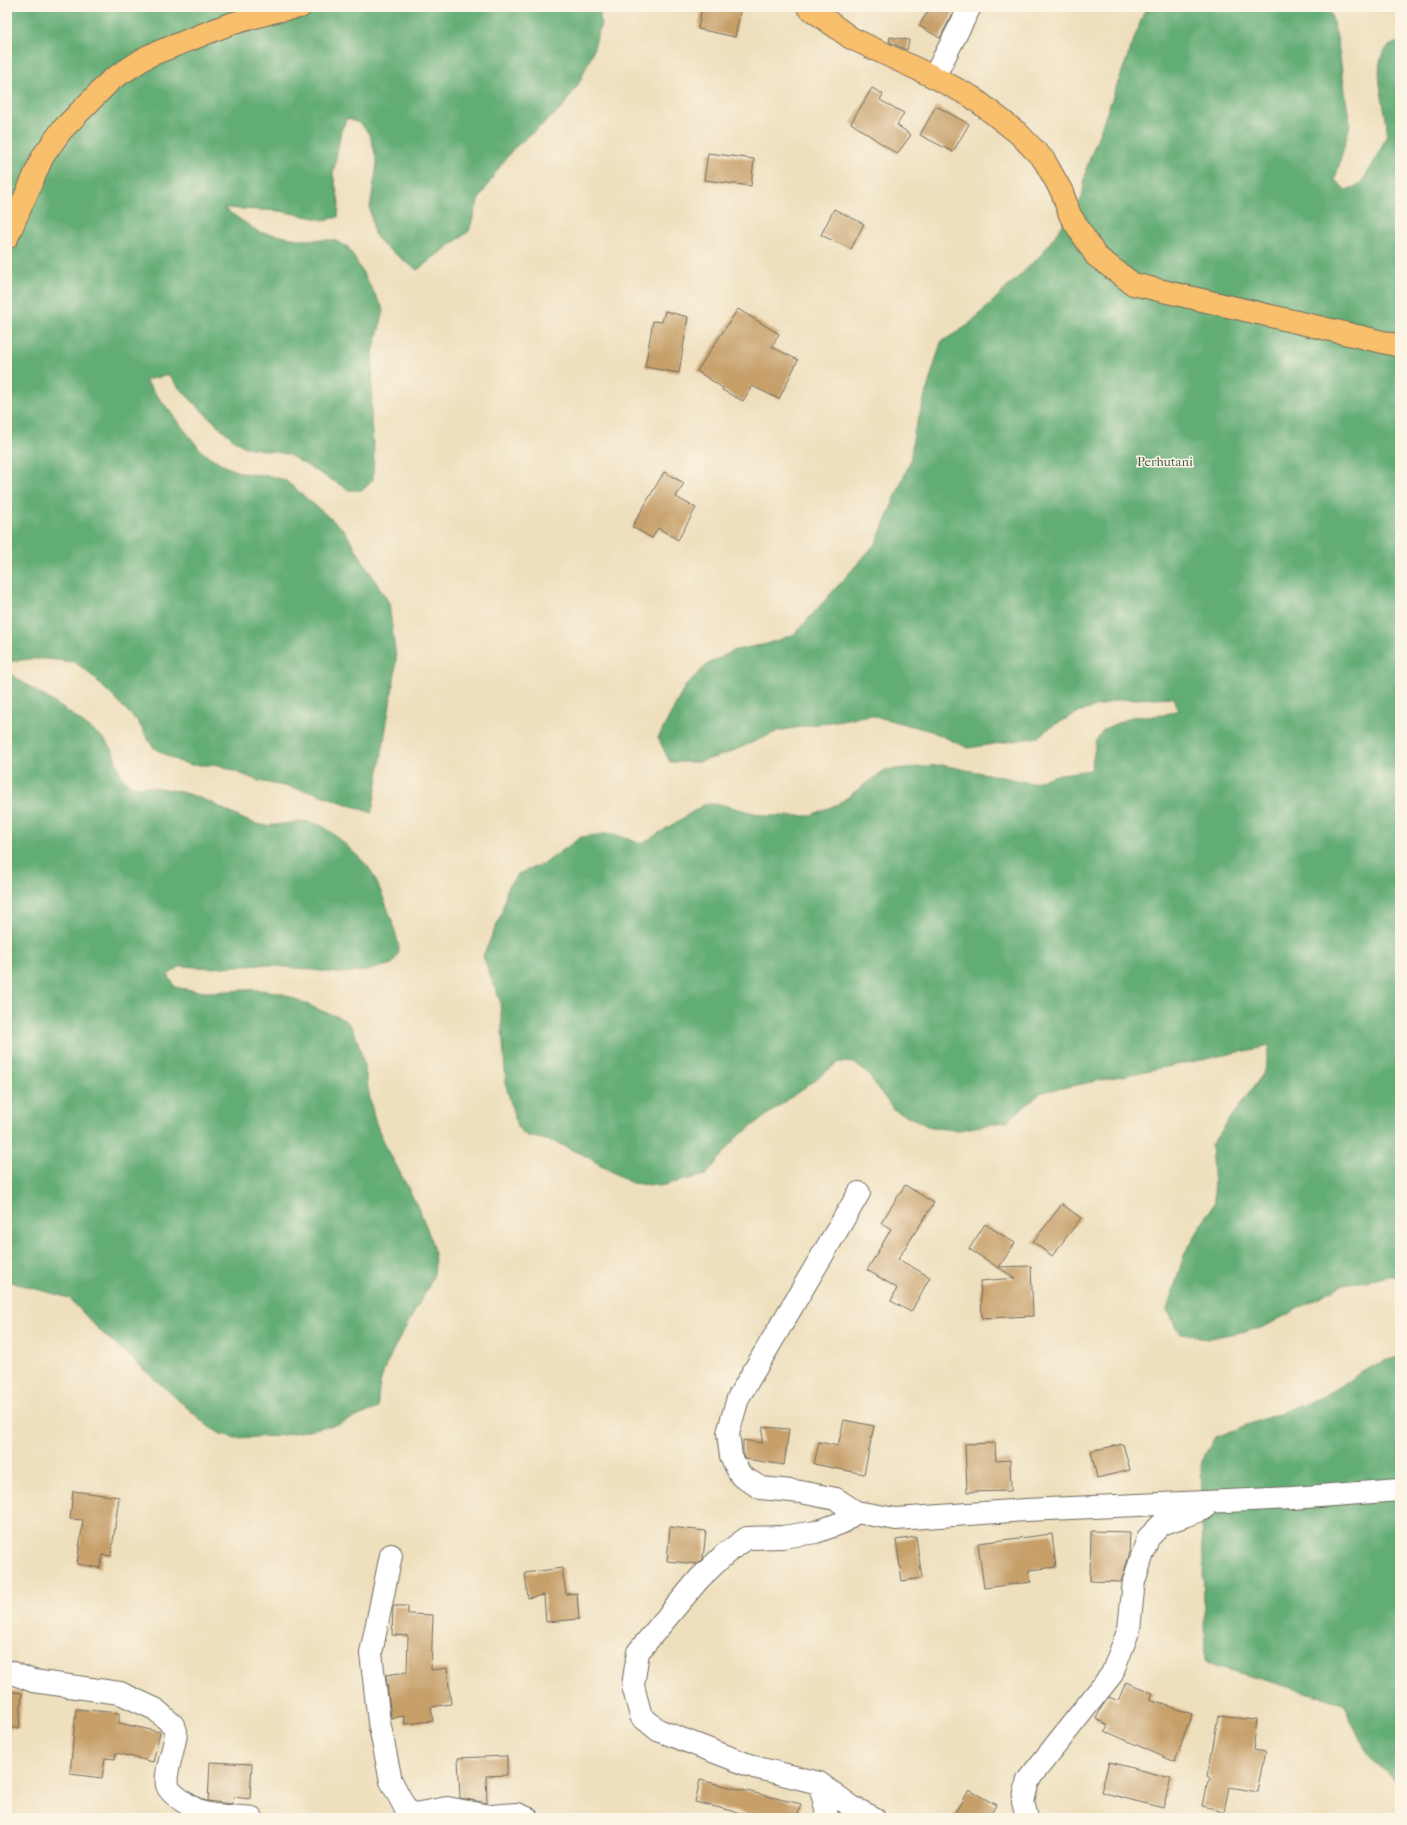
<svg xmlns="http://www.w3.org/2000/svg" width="1407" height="1825" viewBox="0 0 1407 1825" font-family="'IM FELL French Canon',serif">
	<rect width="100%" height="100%" fill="#fcf5e5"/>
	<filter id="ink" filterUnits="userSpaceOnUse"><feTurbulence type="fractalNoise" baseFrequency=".025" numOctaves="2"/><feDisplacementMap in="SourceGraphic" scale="8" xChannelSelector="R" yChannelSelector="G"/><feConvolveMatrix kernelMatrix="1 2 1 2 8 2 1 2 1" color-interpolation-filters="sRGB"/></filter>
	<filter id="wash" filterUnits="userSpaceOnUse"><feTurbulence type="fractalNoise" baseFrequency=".012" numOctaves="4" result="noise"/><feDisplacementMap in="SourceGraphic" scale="16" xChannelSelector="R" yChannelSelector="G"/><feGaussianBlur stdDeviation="0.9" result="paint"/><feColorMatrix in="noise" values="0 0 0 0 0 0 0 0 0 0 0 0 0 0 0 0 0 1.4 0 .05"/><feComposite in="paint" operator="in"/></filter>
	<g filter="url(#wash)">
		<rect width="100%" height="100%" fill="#eedfbd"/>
		<!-- forest -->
		<path fill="#62ac74" stroke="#466c50" d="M7,7H599L601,24L592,54L578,85L561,109L513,149L496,172L478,201L469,231L417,270L383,245L374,234L370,208L377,164L374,149L370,135L361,124L347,118L341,131L333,174L339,202L338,217L324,220L280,211L223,208L259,232L303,240H334L348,247L384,310L373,353L371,423L374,451L373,480L363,490H349L287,454L245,447L233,439L201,410L179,388L169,375L145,380L202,452L227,467L241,473L270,476L285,480L344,530L389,603L396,659L395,674L372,813L313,792L259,781L219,765H191L178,761L166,755L153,747L138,722L87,671L74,662L47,659H30L13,661L7,665Z
			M1146,7H1329L1337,37L1350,125L1335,180L1346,190C1350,188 1356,187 1360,183C1366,178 1387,140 1387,132C1388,107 1362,48 1400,42V1274L1340,1286L1262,1328L1209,1338L1181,1334L1167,1310L1184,1255L1215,1202L1211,1145L1263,1074L1270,1046L1042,1092L1007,1121L959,1130L932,1128L893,1109L866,1072L854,1063L839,1062L736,1138L706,1175L660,1186L631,1183L582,1154L555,1142L527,1136L517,1127L506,1085L500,1001L483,956L501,915L508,886L518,874L545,863L581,837L611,833L642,844L705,804H719L766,816H809L838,804L885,770L942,765L1032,783L1060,774L1091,770L1096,741L1104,729L1131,717L1163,715L1179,710L1173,697L1117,700L1077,713L1049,728L1039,737L968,748L931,731L870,715L778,731L726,754L699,762H670L658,738L686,685L708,664L735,650L767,644L795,634L876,543L910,462L914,433L941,342L967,326L1041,255L1082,198L1086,169Z
			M7,672L67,711L103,738L112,749L121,776L131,786C158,787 181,790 205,800C224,808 241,821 261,825C281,828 302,815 324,827C331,831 364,861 369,868C377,878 400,938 399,951C398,955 394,960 392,964L366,971L338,973L259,964L212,968L181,966L168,975L175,987C185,989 195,991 205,992C226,992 247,988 269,991C287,993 305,1004 322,1011C329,1014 338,1016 344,1020C365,1033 367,1100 376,1123C389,1161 443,1235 434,1273C431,1284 424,1295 418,1305C405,1330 383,1362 379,1390C378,1396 378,1402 378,1408L339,1424L278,1436L235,1438L221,1434L209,1427L98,1329L69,1298L7,1281Z
			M1400,1356V1784L1369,1758L1343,1703L1205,1663L1201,1461L1216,1437L1324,1396L1372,1366Z"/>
		<g id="blocks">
			<!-- building -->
			<path fill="#c69f69" d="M702,7H741L735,37L698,29Z
				M931,7H956L940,38L919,26Z
				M890,37L909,40L907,50L889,42Z
				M872,88L883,94L880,100L904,113L897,125L911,135L897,154L851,123Z
				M936,106L969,124L953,152L920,135Z
				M708,153L754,159L751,186L704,180Z
				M834,209L864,224L851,249L821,235Z
				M738,309L779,334L772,347L798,360L779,399L752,386L743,401L722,390L723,388L697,371Z
				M665,311L688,317L679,373L645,367L653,321L662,322Z
				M664,472L684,483L676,497L696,508L678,540L658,528L652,538L632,527Z
				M905,1185L934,1203L898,1259L930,1277L911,1312L891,1301L897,1288L867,1270L891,1229L881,1223Z
				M1062,1204L1081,1218L1052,1256L1033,1242Z
				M985,1224L1015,1243L999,1267L1031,1266L1033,1316L982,1318L980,1281L1015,1278L969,1249Z
				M844,1420L874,1426L864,1474L814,1464L819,1442L838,1446Z
				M763,1427L789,1429L784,1465L746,1459L743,1453V1440L762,1443Z
				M995,1443L996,1461L1010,1460L1011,1491L967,1492L965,1444Z
				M1123,1444L1130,1470L1097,1478L1091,1451Z
				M73,1491L119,1497L111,1556L103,1555L100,1568L77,1564L83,1520L70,1519Z
				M670,1527L706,1531L703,1558L697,1564L667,1561Z
				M1091,1531L1130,1532L1129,1556L1121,1582L1090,1581Z
				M1052,1534L1056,1567L1029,1570L1031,1582L984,1588L978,1543Z
				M916,1537L922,1578L902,1581L896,1540Z
				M562,1568L566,1594L577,1593L579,1619L546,1622L544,1595L528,1598L525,1573Z
				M393,1606H408V1614L433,1615L431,1670L447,1668L451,1704L431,1707L433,1721L405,1724L404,1716L391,1718L386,1675L407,1672L408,1636L392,1635Z
				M1126,1682L1153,1693L1150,1700L1192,1714L1175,1762L1105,1731L1108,1725L1096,1719L1101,1708L1109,1697L1118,1701Z
				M7,1691L22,1693L19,1728H7Z
				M76,1709L119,1713V1723L160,1732L153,1762L116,1753L115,1759L105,1758L102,1778L70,1774Z
				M1218,1716L1257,1720L1253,1750L1265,1752L1257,1792L1229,1787L1224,1811L1202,1806L1206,1787L1207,1788L1211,1778L1208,1776Z
				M507,1756V1775L486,1776L487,1803L460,1798L458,1758Z
				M210,1762L252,1764L250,1799L233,1797L232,1804L208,1801Z
				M1109,1762L1171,1778L1163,1808L1101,1792Z
				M700,1780L801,1804L797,1818H762L695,1802Z
				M969,1790L996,1805L989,1818H953Z"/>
		</g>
	</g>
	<g filter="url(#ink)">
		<use href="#blocks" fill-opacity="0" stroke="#6f6a5e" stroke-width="1"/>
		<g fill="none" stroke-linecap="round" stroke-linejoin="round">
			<!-- minor casing -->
			<g stroke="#6f6a5e" stroke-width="24">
				<path id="minor" d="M934,77L970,7
					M859,1193L738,1398L728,1433L731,1457L741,1476L761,1488L801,1492L836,1499L856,1512L896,1519L1026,1510L1292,1498L1400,1490
					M856,1512L841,1523L816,1532L782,1537L747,1538L725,1554L699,1579L638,1652L633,1686L641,1716L658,1730L754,1767L819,1783L852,1807L874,1818
					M391,1555L371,1653L379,1722L391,1781L409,1815
					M7,1671L33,1681L120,1693L155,1709L173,1725L176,1731C176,1745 164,1773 167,1785C169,1795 200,1813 209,1814C223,1817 238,1816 252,1818
					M819,1783L826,1808L827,1818
					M407,1818L409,1815L447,1808L491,1816L517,1814L527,1818
					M1027,1818L1023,1802L1028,1780L1112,1674L1129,1629L1134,1581L1148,1538L1162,1524L1204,1509"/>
			</g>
			<!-- major casing -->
			<g stroke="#6f6a5e" stroke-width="24">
				<path id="major" d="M808,7L851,38L934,77L972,97L1018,133L1044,160L1062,192L1070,215L1096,256L1133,284L1400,346
					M7,238L43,156L61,131L111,80L148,56L227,25L276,11L300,7"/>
			</g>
			<!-- minor -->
			<use href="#minor" stroke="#fff" stroke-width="22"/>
			<!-- major -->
			<use href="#major" stroke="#f8bf6c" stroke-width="22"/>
		</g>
	</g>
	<g text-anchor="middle" stroke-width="3" stroke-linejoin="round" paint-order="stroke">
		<!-- park labels -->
		<g font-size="13" fill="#425a47" stroke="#fcf5e5">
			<text x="1165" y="466">Perhutani</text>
		</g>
	</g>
	<!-- margin -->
	<rect width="1407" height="1825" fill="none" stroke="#fcf5e5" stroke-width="24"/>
</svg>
